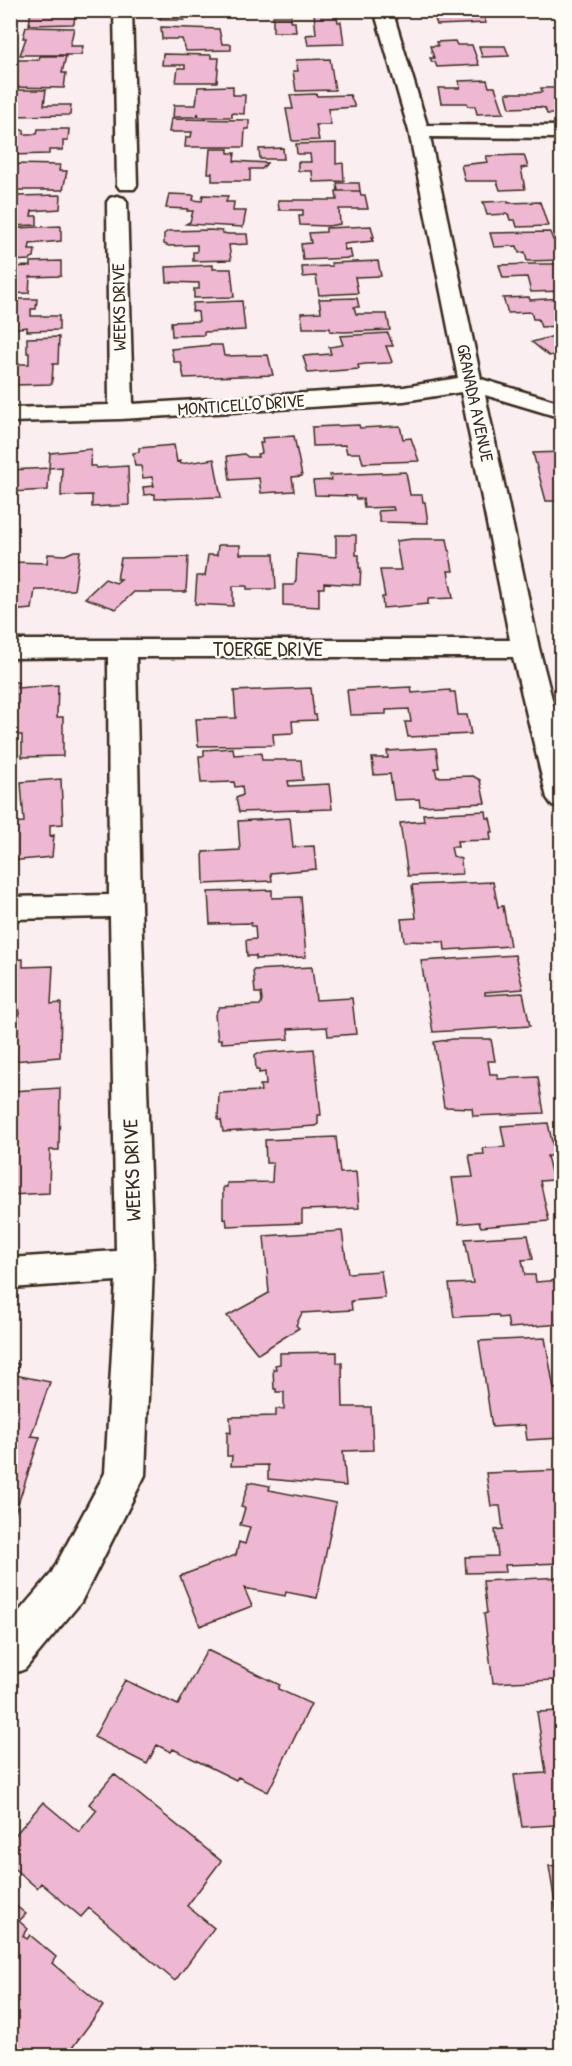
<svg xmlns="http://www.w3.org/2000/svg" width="572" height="2066" viewBox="0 0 572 2066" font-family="'Patrick Hand',sans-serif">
	<rect width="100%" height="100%" fill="#faeef0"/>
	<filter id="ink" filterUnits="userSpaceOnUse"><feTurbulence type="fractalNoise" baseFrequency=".0167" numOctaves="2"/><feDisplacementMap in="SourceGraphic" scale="12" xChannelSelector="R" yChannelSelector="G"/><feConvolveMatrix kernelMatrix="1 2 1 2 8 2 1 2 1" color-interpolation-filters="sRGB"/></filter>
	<g filter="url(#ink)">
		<!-- building -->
		<path fill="#eeb8d2" stroke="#3b2a1e" stroke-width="1.5" d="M31,10H68V13H75L74,24L29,25Z
			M161,10H222L221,15H184V20H160Z
			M423,10H503L504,14L483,15L486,23L437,25L434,16L425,17Z
			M336,12L338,22H341L344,44L308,45L306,35L316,34L314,13Z
			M273,16H291V22H295L296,32H273Z
			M26,27L74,28L70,46H83L81,55H20L26,38H23Z
			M161,27L219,29L222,44H231V50L186,51L182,39H162Z
			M455,41L457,45H472L479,65L437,67L435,62H432L430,58H434L430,46H438L436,42Z
			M479,46H505L509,56L482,57Z
			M163,54L211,55V58H219L217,82H176L178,68H185V65H162Z
			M40,56H66L62,73H66L64,88L10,87L15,60H39Z
			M330,59L335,90L296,91L293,71H298L296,60Z
			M487,80L489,87H495L504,113L477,114L475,106H468L467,103H441L438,88H460L459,81Z
			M233,86V95H245L244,114L232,113V117H199L198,113L197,117H173L174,105H196L198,87Z
			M541,88H562V114H547L545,108L538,107L510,108L506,93H534L542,92Z
			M11,90H46L44,105H71L70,115L10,116Z
			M316,94L317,96L350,95L355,107L328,109L331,125H316L319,140L292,141L286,109H293L290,95Z
			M171,119L249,120V129H245L244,147H185L186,137H191L192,132H169Z
			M38,129H69L68,141H63V150H49V154L10,155V130H24V134H37Z
			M336,143V164L343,163L344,181L313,182L312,171H298V162H311L310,154H297L296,144Z
			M283,148L284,159H260L259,149Z
			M210,149H228V153H235L234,161L267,163L262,169H250V181H212V173H208Z
			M524,155L528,167L521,168L525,189L500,190L497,181H465L461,165L488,162L486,156Z
			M12,164L60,165L59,171H67L63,190H10Z
			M337,183H359L360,191H338Z
			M336,191H360L361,195H365L368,209H339L340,224L328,226L300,225L299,216H303V210H279L278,200H337Z
			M10,194H15L14,199H17V196L61,195L60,209L32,211L31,216H37V225L10,226Z
			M169,194L194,195L193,200L202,201L203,195L228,196L226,202H234L233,211H246L243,227L186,224L190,222L193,211H187L188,209L166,208Z
			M508,201V203L540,202L548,226L517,227L515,220H510L508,214L487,215L483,202Z
			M61,226V241L30,244L29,250H35L34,257L31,258L30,260L10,261V231H16V228Z
			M371,226L374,237H372L373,241L344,244L345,250L350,249L352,258L303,260L301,244L311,243L309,233L326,232V228Z
			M210,230L222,231L223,233L228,234H247L248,244L229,245L231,260L193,261V252H197V245L169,246L164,244V234L168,231Z
			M550,232L553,240L562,239V260L527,261L525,252L519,253L517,246L494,247L490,233Z
			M61,261V276L30,277L29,293L10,294V267L31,266V262Z
			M378,261L381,276L355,277L358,293L319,295L316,276L303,277L302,267L332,266L331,263Z
			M531,264H561L562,291L531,292L527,277L503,278L499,265Z
			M213,265V269H231L234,297L194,298V289H199V283L167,282L166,267Z
			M529,297L530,300L562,298V326L541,327L538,319H533L531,312L508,313L503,298Z
			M357,298L359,307H354L356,314H387L390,330L343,332L330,331V328H303L301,313L321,312L319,299Z
			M10,299H37L36,309H31V316H59V330L27,331V327L10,329Z
			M242,301L245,330L204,332V335L172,336L171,322L199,321L198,312L192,311L193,303Z
			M388,333L393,346H386L392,362L390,363L365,364L358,365L359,369L308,373L303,356L331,354L329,347L343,345L340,336Z
			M554,336L562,337V353L549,356L532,342Z
			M59,337L58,364H53L52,384L15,385V389L10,390V362H14V364H29V353H27V338Z
			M212,345H222L224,356L268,355L273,375L184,378L181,362H174L171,349Z
			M359,425L360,428L400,426L403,439L411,438L419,461L363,463L360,453H347L345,445L313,446L312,427Z
			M294,436L302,476L292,477L294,491L261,493L259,478L230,480L227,456L244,454L248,457H258L257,454L262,453L260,443H263L262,438Z
			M174,445L177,462L180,461V464L214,459L221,497L155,499V494L144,495L143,487L154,486L152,477L143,478L141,466H135L133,453L139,452V448Z
			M91,449L90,466H96V468L128,466L129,505L92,507V495L61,496L62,467L49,468L50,453Z
			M562,452V501H546L533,453Z
			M49,468L48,490L10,492V470Z
			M406,472L410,495H422L423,502H425L428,523L380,522L378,511L394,510L393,507L364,508L363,499H356L355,496L315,495L313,481L331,480L330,475Z
			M336,535H356V555H359V568H361L360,585L324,583V588H319V607L283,605V585H294L296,580L297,554L336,557Z
			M412,539H447L453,571H448L453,598L428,599V604L383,608L382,597H385L380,570H401L396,541Z
			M218,545H240V554H274L276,589H247V586H233V606L195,604L197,576H205L208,555H217Z
			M74,551H80L74,590H35L32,609L10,611V570L13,562L47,563L48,554L65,555Z
			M188,557L186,592H134L116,609L85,598L105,579L116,583L121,579H117L121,558Z
			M10,682H18L17,688L58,685L57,717H63V756L22,757V735H10Z
			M411,687L412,693L450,690V692H455L458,715H467L471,734L408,737L405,722H411L409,709L386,710V714L350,715L347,690Z
			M311,688L314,715H316L317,720L292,721L293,733L273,734L274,745L198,746L196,719L236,718L234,691Z
			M233,748L234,755L261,753L262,760H301L303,780L288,781L289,786L329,784L332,809L239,812L236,798L243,795L242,786L235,787L234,782L201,783L199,756H204V750Z
			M436,748L439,768H435L437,777L473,776L480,780L485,803L420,806L419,799L394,800L390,774L374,775L372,758H388L387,751Z
			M61,779L63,824L50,825V836L54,835L52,857L10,861V823L24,822L21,782Z
			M486,811L487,818H490L493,832H490L491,840L457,841L458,847H451L453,856L461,859L462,874L408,876L400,823L424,821L423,814Z
			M290,818L293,847L314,846L316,869L271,873L272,881L204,884L203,852L240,850L238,821Z
			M493,882L498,907L503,906L510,946L445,950L444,942L404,941L401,919L416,918L412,885Z
			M272,890V898L301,897L306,957L256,959V956H247L246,940L256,939L255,926H251V923L210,924L208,892Z
			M515,955L523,989L485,992V995L523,993L530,1026L433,1032L421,961Z
			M23,959V967L53,966L51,1004L61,1003L60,1057L13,1061L14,1038L18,1037L19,1008H10V960Z
			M312,967L316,1000L352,998L356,1034L328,1036L327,1027L288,1029L289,1039L222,1043L221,1039L218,1040L215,1015L219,1007L260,1005L262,1001L261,993H255L253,970Z
			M453,1039H491L495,1061H488L490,1074H498V1079L538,1077L544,1113L473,1116L472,1108L444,1107L434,1042Z
			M314,1049L321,1115H318V1124L315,1126L223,1132L221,1120H218L219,1093L261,1091L260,1085H266L265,1072L259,1073V1070H256L255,1055L258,1053Z
			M60,1088L59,1150H50L49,1193L10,1195V1147H14V1125H11L12,1091Z
			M548,1123L555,1156H547L553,1180L540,1181L549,1221L481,1227L479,1222L459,1224L452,1178L473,1177L469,1155L484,1154L483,1148L505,1147L501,1126Z
			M336,1137L340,1173L356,1172L359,1208L302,1210V1223L227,1226L226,1218L223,1219V1187H227V1183L272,1182L273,1163H266L265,1140Z
			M342,1231L348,1273L381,1271L385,1298L351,1301L352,1310L302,1313L296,1325L299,1328L258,1354L227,1316L269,1293L264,1236Z
			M528,1235L533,1259L522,1260L525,1275H535L536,1282L562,1280V1324L509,1328L507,1317L499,1318L498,1315L454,1317L449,1284L473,1283L465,1239Z
			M545,1338L554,1389L562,1388V1438L527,1440L525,1425L492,1427L479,1341Z
			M337,1352V1363H342L343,1407H371L373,1450L343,1451L346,1486L268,1479V1465L231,1466L232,1456H227V1432L231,1433L230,1417L276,1416V1409H284V1392H276V1389H274L273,1369H276L275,1365L280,1364V1353Z
			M10,1362L19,1364L15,1375L50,1382L31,1436L40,1437L15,1513L10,1512Z
			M562,1470V1563L505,1565L506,1572L466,1573L465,1557L498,1556L495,1530L503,1529L500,1506H491L486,1473Z
			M249,1482L270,1486L269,1490L336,1503L317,1598L286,1592L285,1596L244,1588L252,1606L200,1626L180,1576L236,1555L239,1542L245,1544L250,1527L240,1525L245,1508L241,1507Z
			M562,1577V1681L554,1682V1680L493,1683L484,1614L487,1613L483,1581Z
			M207,1650L280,1685L278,1689L311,1704L268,1792L238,1777L236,1780L173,1749L171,1752L157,1745L147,1764L94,1737L125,1680L178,1705Z
			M562,1711V1827L554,1828V1825L522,1827L514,1775L546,1773L537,1712Z
			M114,1774L221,1861L187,1906L214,1928L175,1981L89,1908L81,1917L41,1883L37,1888L10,1865V1841L43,1802L79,1832L97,1810L89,1804Z
			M562,1865V1927L559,1928L549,1866Z
			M10,1901L26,1914L19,1921L28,1929L23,1936L27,1939L30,1935L56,1957L52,1963L103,2006L66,2056H10Z"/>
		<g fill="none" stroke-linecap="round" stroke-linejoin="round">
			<!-- minor casing -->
			<g stroke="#3b2a1e" stroke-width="5">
				<path id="minor" d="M114,10H132L137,185L134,189H120L117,185Z
					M374,10H392L427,125L562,126V138L430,137L481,379L562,403V418L485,395L539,648L562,738V808L552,805L547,798L513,657H136L141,906L153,1265L145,1475L81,1602L25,1669L10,1675V1622L51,1574L105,1473L116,1281L10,1288V1258L116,1251L110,917L10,919V897L109,895L108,657L10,658V640H510L461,392L404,401L121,419L10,422V408L109,405L107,202L110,198L117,196L124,198L127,202L133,404L404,387L458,378L409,131Z"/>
			</g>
			<!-- minor -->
			<use href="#minor" fill="#fdfcf7" fill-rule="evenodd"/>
		</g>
	</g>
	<g text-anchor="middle" stroke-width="5" stroke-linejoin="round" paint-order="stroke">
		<!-- far-street labels -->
		<g font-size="18" fill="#3b2a1e" stroke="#fdfcf7">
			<text transform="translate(119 307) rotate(-91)" y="6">WEEKS DRIVE</text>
			<text transform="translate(475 403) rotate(78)" y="6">GRANADA AVENUE</text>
			<text transform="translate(241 405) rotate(-4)" y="6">MONTICELLO DRIVE</text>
		</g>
		<!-- street labels -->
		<g font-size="21" fill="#3b2a1e" stroke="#fdfcf7">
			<text x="268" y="656">TOERGE DRIVE</text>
			<text transform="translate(132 1170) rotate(-92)" y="7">WEEKS DRIVE</text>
		</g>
	</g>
	<!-- margin -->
	<rect width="572" height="2066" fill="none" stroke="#fdfcf7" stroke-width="36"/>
	<rect x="18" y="18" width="536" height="2030" fill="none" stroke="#3b2a1e" stroke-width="2" filter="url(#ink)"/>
</svg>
